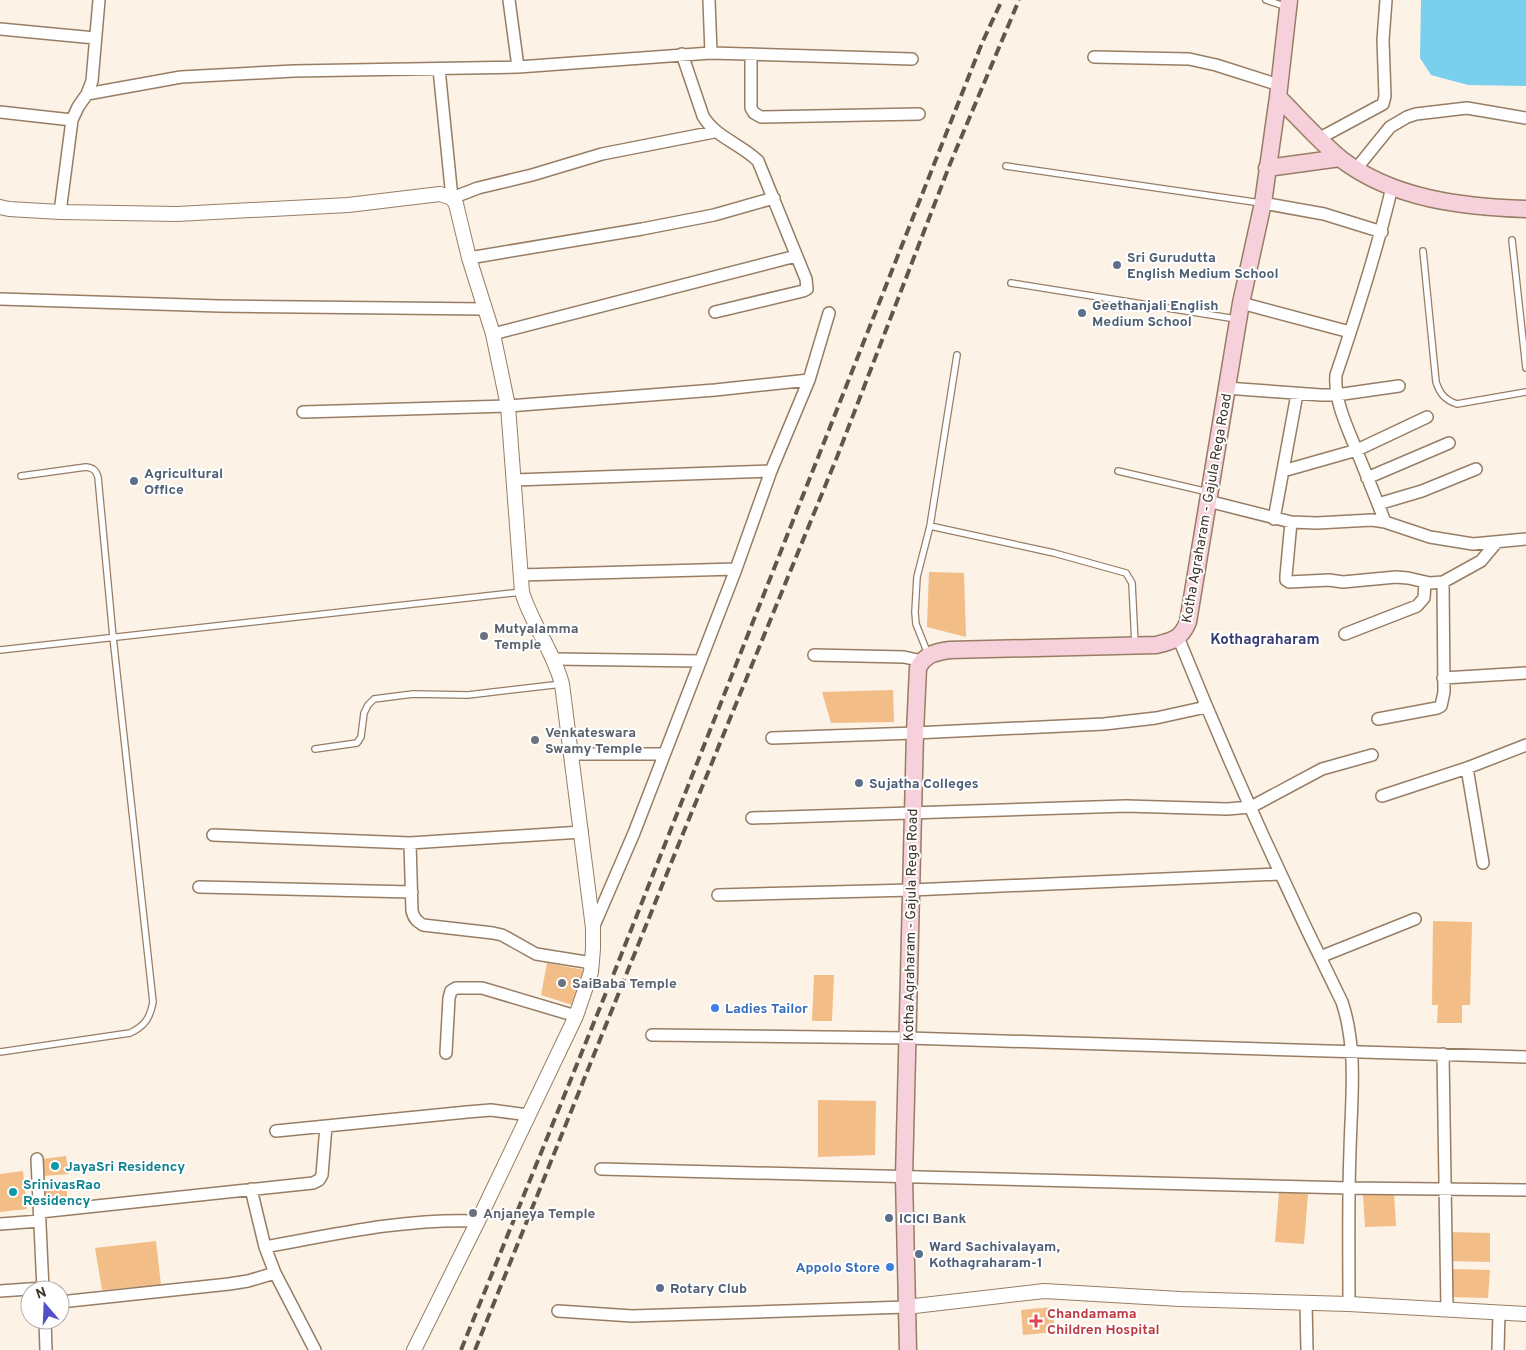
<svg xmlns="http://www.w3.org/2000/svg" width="1526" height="1350" viewBox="0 0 1526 1350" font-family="Overpass,sans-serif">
	<rect width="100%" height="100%" fill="#fdf2e6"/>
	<!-- water -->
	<path fill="#79cfec" d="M1421,0H1526V86L1468,85L1431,75L1420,58Z"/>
	<!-- building -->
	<path fill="#f2bd87" d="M929,572L964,573L966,637L927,627Z
		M893,690L894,722L831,723L822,692Z
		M1433,921L1472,922L1470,1005H1462V1023H1437L1438,1005H1432Z
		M547,963L584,970L572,1005L541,995Z
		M814,975H834L832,1021H812Z
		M818,1100L876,1101L875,1155L818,1157Z
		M66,1156L69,1174L43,1176L42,1159Z
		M23,1171L27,1209L0,1212V1174Z
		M67,1182V1200L45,1203L44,1185Z
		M1279,1192L1308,1194L1304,1244L1275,1242Z
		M1394,1193L1396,1226L1365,1227L1363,1194Z
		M1448,1232L1490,1233V1262L1448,1261Z
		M156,1241L161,1285L102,1290L95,1248Z
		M1451,1269L1490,1270L1488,1298L1450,1297Z
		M1052,1307L1055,1332L1023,1335L1021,1310Z"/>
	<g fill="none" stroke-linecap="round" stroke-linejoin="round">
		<!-- service casing -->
		<g stroke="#977d64" stroke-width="8">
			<path id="service" d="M1266,0L1287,7
				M1006,166L1261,203
				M1512,240L1526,368
				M1423,251L1436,382C1440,394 1445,400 1457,404L1526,392
				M1011,283L1236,319
				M1118,471L1208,492
				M930,526L1054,553L1126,573L1132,583L1135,644
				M0,650L522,592
				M928,654L916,624L915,612L917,577L930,526L957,355
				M315,749L357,743L361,737L364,713L368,705L374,699L413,694L468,695L562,684
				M0,1052L130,1033C145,1026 150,1018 153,1002L113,637L98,477C96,470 93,468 86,467L21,476"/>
		</g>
		<!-- minor casing -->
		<g stroke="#977d64" stroke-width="14">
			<path id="minor" d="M509,0L518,67
				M709,0L711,53
				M0,29L95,38
				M682,54L703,116C715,137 741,144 758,161L806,279L807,289L803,291L715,312
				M751,54V108L754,113L761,117L919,114
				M1094,57L1189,59L1216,65L1279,85
				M439,69L452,198L478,188L532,175L602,154L714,132
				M87,94L181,77L294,71L518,67L711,53L912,59
				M0,112L72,120
				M1320,138L1383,104L1385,96L1383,40L1386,0
				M1356,169L1390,127L1407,117L1416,114L1467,108L1526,118
				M1263,203L1324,214L1382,232
				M60,212L72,120L78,107L87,94L92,81L99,0
				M469,258L642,229L714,215L774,198
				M0,299L220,306L485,309
				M1241,303L1350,332
				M493,334L796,256
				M1226,388L1321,395H1336L1399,386
				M303,412L508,406L715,390L809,380
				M1283,471L1357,450L1427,417
				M1367,478L1449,443
				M514,480L771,471
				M1208,501L1291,522L1317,523L1372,520L1385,522L1430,537L1473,544L1526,539
				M1378,504L1422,491L1476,469
				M1274,519L1297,394
				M1291,522L1286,576V580L1289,582L1329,580L1343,582L1396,577L1408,578L1430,583L1443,582L1481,561L1496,543
				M1385,522C1376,498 1366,474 1356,449C1347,427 1334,400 1336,375C1357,313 1377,251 1392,187
				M520,575L736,569
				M1345,634L1417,606L1424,598L1425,582
				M1178,637C1228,761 1283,883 1342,1002C1358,1050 1351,1102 1350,1151C1348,1202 1349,1253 1349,1304
				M814,655L904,657L922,661
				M554,659L700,661
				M1443,678L1526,673
				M1378,719L1437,708L1441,706L1444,692L1443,582
				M772,738L915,733L1104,724L1156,718L1206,707
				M572,754H663
				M1467,768L1483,863
				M1382,796L1467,768L1526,745
				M752,818L1126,806L1227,809L1251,807L1322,769L1372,755
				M213,835L410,843L582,832
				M410,843L412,911C414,919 417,921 423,925L493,933L502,935L536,954L592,963
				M199,887L412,892
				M718,895L911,890L1280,874
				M593,928L634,833L736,569L771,471L809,380L829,313
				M1320,957L1415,919
				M652,1035L908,1038L1526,1057
				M446,1053L449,998L451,991L456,988H482L576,1016
				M1443,1054L1447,1309
				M276,1131L467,1112L491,1110L528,1115
				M37,1159L43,1290
				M601,1169L1349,1188L1526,1190
				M251,1189L265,1247L275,1273L315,1350
				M40,1212L313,1183L319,1180L322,1175L326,1126
				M0,1224L40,1221
				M265,1247C336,1234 406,1218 478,1221
				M0,1291L43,1288
				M60,1302L229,1284L248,1281L275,1273
				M1306,1303L1307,1350
				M558,1311L632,1316L906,1307
				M45,1320L46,1350
				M1498,1350L1499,1312"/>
		</g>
		<!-- tertiary casing -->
		<g stroke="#977d64" stroke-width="16">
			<path id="tertiary" d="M0,207L9,209L60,212L177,214L348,205L440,194L452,198L456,204L469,258L493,334L508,406L522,592C532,625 553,650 562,684L593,928V949L591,972L576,1016L478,1221L414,1350
				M906,1307L1044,1291L1180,1299L1349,1304L1526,1314"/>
		</g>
		<!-- secondary casing -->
		<g stroke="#977d64" stroke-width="19">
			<path id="secondary" d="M1278,97C1298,117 1319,141 1341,159C1393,199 1463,207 1526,209
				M1267,168L1340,158
				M908,1350L904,1177L915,733L918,668C925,654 936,652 950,650L1156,645C1173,641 1181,639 1188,622L1241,303L1263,203L1278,97L1289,0"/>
		</g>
		<!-- service -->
		<use href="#service" stroke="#fff" stroke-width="5.5"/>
		<!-- minor -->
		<use href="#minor" stroke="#fff" stroke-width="11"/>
		<!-- tertiary -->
		<use href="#tertiary" stroke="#fff" stroke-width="14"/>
		<!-- secondary -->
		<use href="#secondary" stroke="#f6d1db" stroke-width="16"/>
		<!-- rail -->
		<path stroke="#61564a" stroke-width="4" stroke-dasharray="10 5" stroke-linecap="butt" d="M461,1350L614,973L982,43L1002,0
			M475,1350L682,836L837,457L950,164L1019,0"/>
	</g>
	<!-- markers -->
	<g fill="#5c6f8a" stroke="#fff" stroke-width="2">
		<circle cx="1117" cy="265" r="5"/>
		<circle cx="1082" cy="313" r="5"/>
		<circle cx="134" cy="481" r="5"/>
		<circle cx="859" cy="783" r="5"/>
		<circle cx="889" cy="1218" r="5"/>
		<circle cx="919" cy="1254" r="5"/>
		<circle cx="660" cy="1288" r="5"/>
	</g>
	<g fill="#6b7280" stroke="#fff" stroke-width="2">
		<circle cx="484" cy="636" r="5"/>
		<circle cx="535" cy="740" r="5"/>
		<circle cx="562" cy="983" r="5"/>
		<circle cx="473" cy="1213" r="5"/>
	</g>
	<g fill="#3f7fe0" stroke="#fff" stroke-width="2">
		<circle cx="715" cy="1008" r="5"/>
		<circle cx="890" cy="1267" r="5"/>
	</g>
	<g fill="#0f9aa8" stroke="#fff" stroke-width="2">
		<circle cx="55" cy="1166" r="5"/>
		<circle cx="13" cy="1192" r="5"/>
	</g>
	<path fill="#e0444e" stroke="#fff" stroke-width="2" d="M1033.5 1313.5h5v5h5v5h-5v5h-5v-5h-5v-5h5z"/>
	<g text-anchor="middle" stroke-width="4" stroke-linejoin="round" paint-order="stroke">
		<!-- service labels -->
		<g font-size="14" font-weight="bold" fill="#4e5e75" stroke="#fff" text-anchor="start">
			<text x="1127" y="262">Sri Gurudutta<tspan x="1127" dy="16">English Medium School</tspan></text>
			<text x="1092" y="310">Geethanjali English<tspan x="1092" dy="16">Medium School</tspan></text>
			<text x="144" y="478">Agricultural<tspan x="144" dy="16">Office</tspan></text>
			<text x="869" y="788">Sujatha Colleges</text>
			<text x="899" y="1223">ICICI Bank</text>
			<text x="929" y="1251">Ward Sachivalayam,<tspan x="929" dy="16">Kothagraharam-1</tspan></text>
			<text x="670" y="1293">Rotary Club</text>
		</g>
		<!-- street labels -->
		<g font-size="14" fill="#40352a" stroke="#fff">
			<text transform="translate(1206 508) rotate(-80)" y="5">Kotha Agraharam - Gajula Rega Road</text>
			<text transform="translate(910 925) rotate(-89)" y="5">Kotha Agraharam - Gajula Rega Road</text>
		</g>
		<!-- worship labels -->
		<g font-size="14" font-weight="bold" fill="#5b616d" stroke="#fff" text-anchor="start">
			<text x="494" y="633">Mutyalamma<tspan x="494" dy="16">Temple</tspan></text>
			<text x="545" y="737">Venkateswara<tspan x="545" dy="16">Swamy Temple</tspan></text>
			<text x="572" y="988">SaiBaba Temple</text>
			<text x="483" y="1218">Anjaneya Temple</text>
		</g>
		<!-- shop labels -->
		<g font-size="14" font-weight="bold" fill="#366cbe" stroke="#fff" text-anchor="start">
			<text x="725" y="1013">Ladies Tailor</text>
			<text x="880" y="1272" text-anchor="end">Appolo Store</text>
		</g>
		<!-- culture labels -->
		<g font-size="14" font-weight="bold" fill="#0d838f" stroke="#fff" text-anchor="start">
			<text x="65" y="1171">JayaSri Residency</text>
			<text x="23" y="1189">SrinivasRao<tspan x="23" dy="16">Residency</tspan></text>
		</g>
		<!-- health labels -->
		<g font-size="14" font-weight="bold" fill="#be3a42" stroke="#fff" text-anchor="start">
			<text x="1047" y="1318">Chandamama<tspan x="1047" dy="16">Children Hospital</tspan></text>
		</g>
		<!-- neighbourhood labels -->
		<g font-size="15" font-weight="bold" fill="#383a76" stroke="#fff">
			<text x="1265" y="644">Kothagraharam</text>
		</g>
	</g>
	<!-- north arrow -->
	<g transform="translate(45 1305) rotate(341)"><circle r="24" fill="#ffffff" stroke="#b3aeaa"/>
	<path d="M0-4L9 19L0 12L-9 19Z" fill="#5350c8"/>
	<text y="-8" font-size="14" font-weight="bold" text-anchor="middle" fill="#40352a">N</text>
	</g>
</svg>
